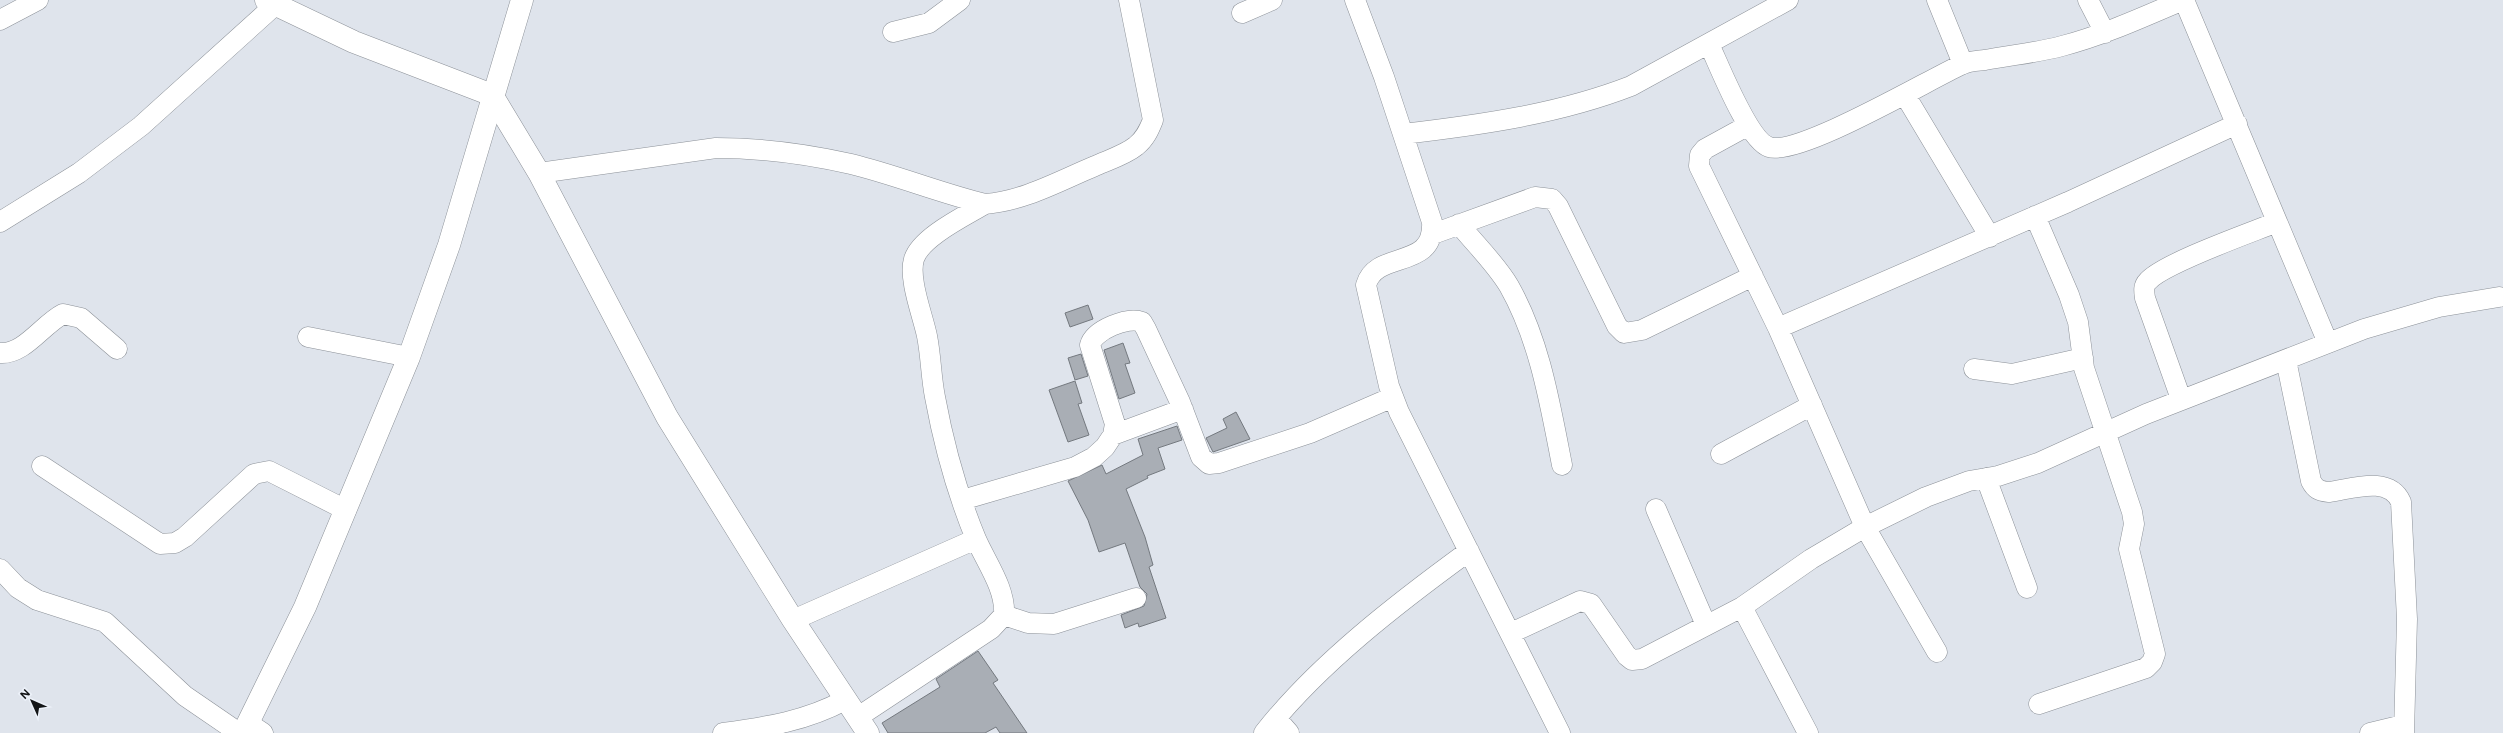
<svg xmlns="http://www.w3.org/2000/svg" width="2503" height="733" viewBox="0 0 2503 733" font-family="Figtree,sans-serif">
	<rect width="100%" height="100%" fill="#dfe4ec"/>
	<!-- building -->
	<path fill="#a9aeb5" stroke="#74797f" d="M1088,305L1093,319L1070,327L1065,313Z
		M1123,343L1130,363L1125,364L1135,393L1119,399L1104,350Z
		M1081,354L1088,376L1075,380L1068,358Z
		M1075,381L1082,403L1078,404L1089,435L1068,442L1049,390Z
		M1236,412L1250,439L1213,452L1206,438L1227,428L1223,419Z
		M1177,426L1182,440L1158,448L1165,469L1147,476L1148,478L1126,489L1145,537L1153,565L1149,567L1166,618L1139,627L1138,623L1125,628L1121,615L1144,606L1147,594L1140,587L1125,543L1099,552L1088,520L1068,481L1102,465L1106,474L1143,455L1138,439Z
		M978,651L998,680L993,683L1027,733H1000L996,727L985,733H888L882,723L940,687L936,679Z"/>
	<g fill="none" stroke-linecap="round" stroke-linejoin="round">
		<!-- minor casing -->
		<g stroke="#8c9198" stroke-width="21">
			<path id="minor" d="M1355,0L1384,77L1432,222C1435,271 1376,249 1366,285L1389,386L1399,412L1560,733
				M1937,0L1963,64
				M2088,0L2105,33
				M2184,0L2328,343
				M1242,13L1272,0
				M0,20L38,0
				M893,32L929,23L960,0
				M1709,44C1719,65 1748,140 1769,147C1798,157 1928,80 1961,65C1968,61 1977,61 1985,60C2010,55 2037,53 2062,46C2104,35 2143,17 2183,0
				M1905,95L1990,237
				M1747,126L1705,149L1700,155L1699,166L1778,328L1865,527L1937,652
				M1403,134C1480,125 1559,114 1631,86L1788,0
				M539,173L716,148C761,148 807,154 851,164C896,175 940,193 985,204C1024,201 1059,181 1095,166C1108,160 1125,155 1136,146C1145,139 1149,130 1153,120L1129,0
				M2035,216L2069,295L2078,322L2084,368L2132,512L2134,524L2129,549L2155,654L2152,662L2146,668L2039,704
				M0,222L79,173L141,126L275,5
				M1459,224C1475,244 1496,264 1509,286C1540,341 1550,404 1562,465
				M1433,234L1535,197L1552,199L1558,206L1617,326L1624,333L1642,330L1753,276
				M1778,328L2068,202L2237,124
				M308,337L409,357
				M0,353C24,355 43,324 63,314L81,318L117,349
				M2286,360L2311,481C2315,489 2319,491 2329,492C2352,489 2389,475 2401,502L2407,619L2404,733
				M1974,369L2012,374L2083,358
				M2181,399L2145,298C2144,291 2143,286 2148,281C2164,263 2250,233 2277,222
				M1113,435L1183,409
				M1721,454L1812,405
				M42,466L160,544L175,543L185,537L254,474L269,471L346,510
				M1986,478L2027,588
				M962,500L1075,467L1094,457L1105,447L1113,435L1115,424L1090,345C1094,330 1128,316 1142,322L1146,329L1180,402L1201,457L1209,464L1219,463L1310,433L1393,397
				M1656,509L1706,625
				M0,569L18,588L37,600L105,622L185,696L239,733
				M1742,607L1808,733
				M1004,615L1028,623L1054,624L1136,598
				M793,620L976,539
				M1511,633L1580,601L1591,604L1627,656L1632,660L1642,659L1742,607L1811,559L1865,527L1926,497L1969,481L1998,476L2038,463L2146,414L2364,329L2439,307L2499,297
				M858,717L991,629L1004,615C1006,589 986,562 976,539C957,493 944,446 935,397C931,377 931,356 927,336C923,316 908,279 914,259C921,237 965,216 985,204
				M1276,718L1289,733
				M248,723L263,733
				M723,733C767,727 806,721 845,700
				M1264,733C1318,664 1399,602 1469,551
				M2370,733L2403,725"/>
		</g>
		<!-- tertiary casing -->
		<g stroke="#8c9198" stroke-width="23">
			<path id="tertiary" d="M266,0L354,42L492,95L539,173L667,417L793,620L868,733"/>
		</g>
		<!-- secondary casing -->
		<g stroke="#8c9198" stroke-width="23">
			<path id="secondary" d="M243,733L305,607L409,357L449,245L522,0"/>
		</g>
		<!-- minor -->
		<use href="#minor" stroke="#fff" stroke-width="20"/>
		<!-- tertiary -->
		<use href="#tertiary" stroke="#fff" stroke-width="22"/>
		<!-- secondary -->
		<use href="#secondary" stroke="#fff" stroke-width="22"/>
	</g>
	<!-- north arrow -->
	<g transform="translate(32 701) rotate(315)" stroke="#ecf1f9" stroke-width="3" paint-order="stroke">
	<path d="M0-3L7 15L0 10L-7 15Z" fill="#141618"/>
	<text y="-6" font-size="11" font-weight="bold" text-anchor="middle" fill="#141618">N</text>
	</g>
</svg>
